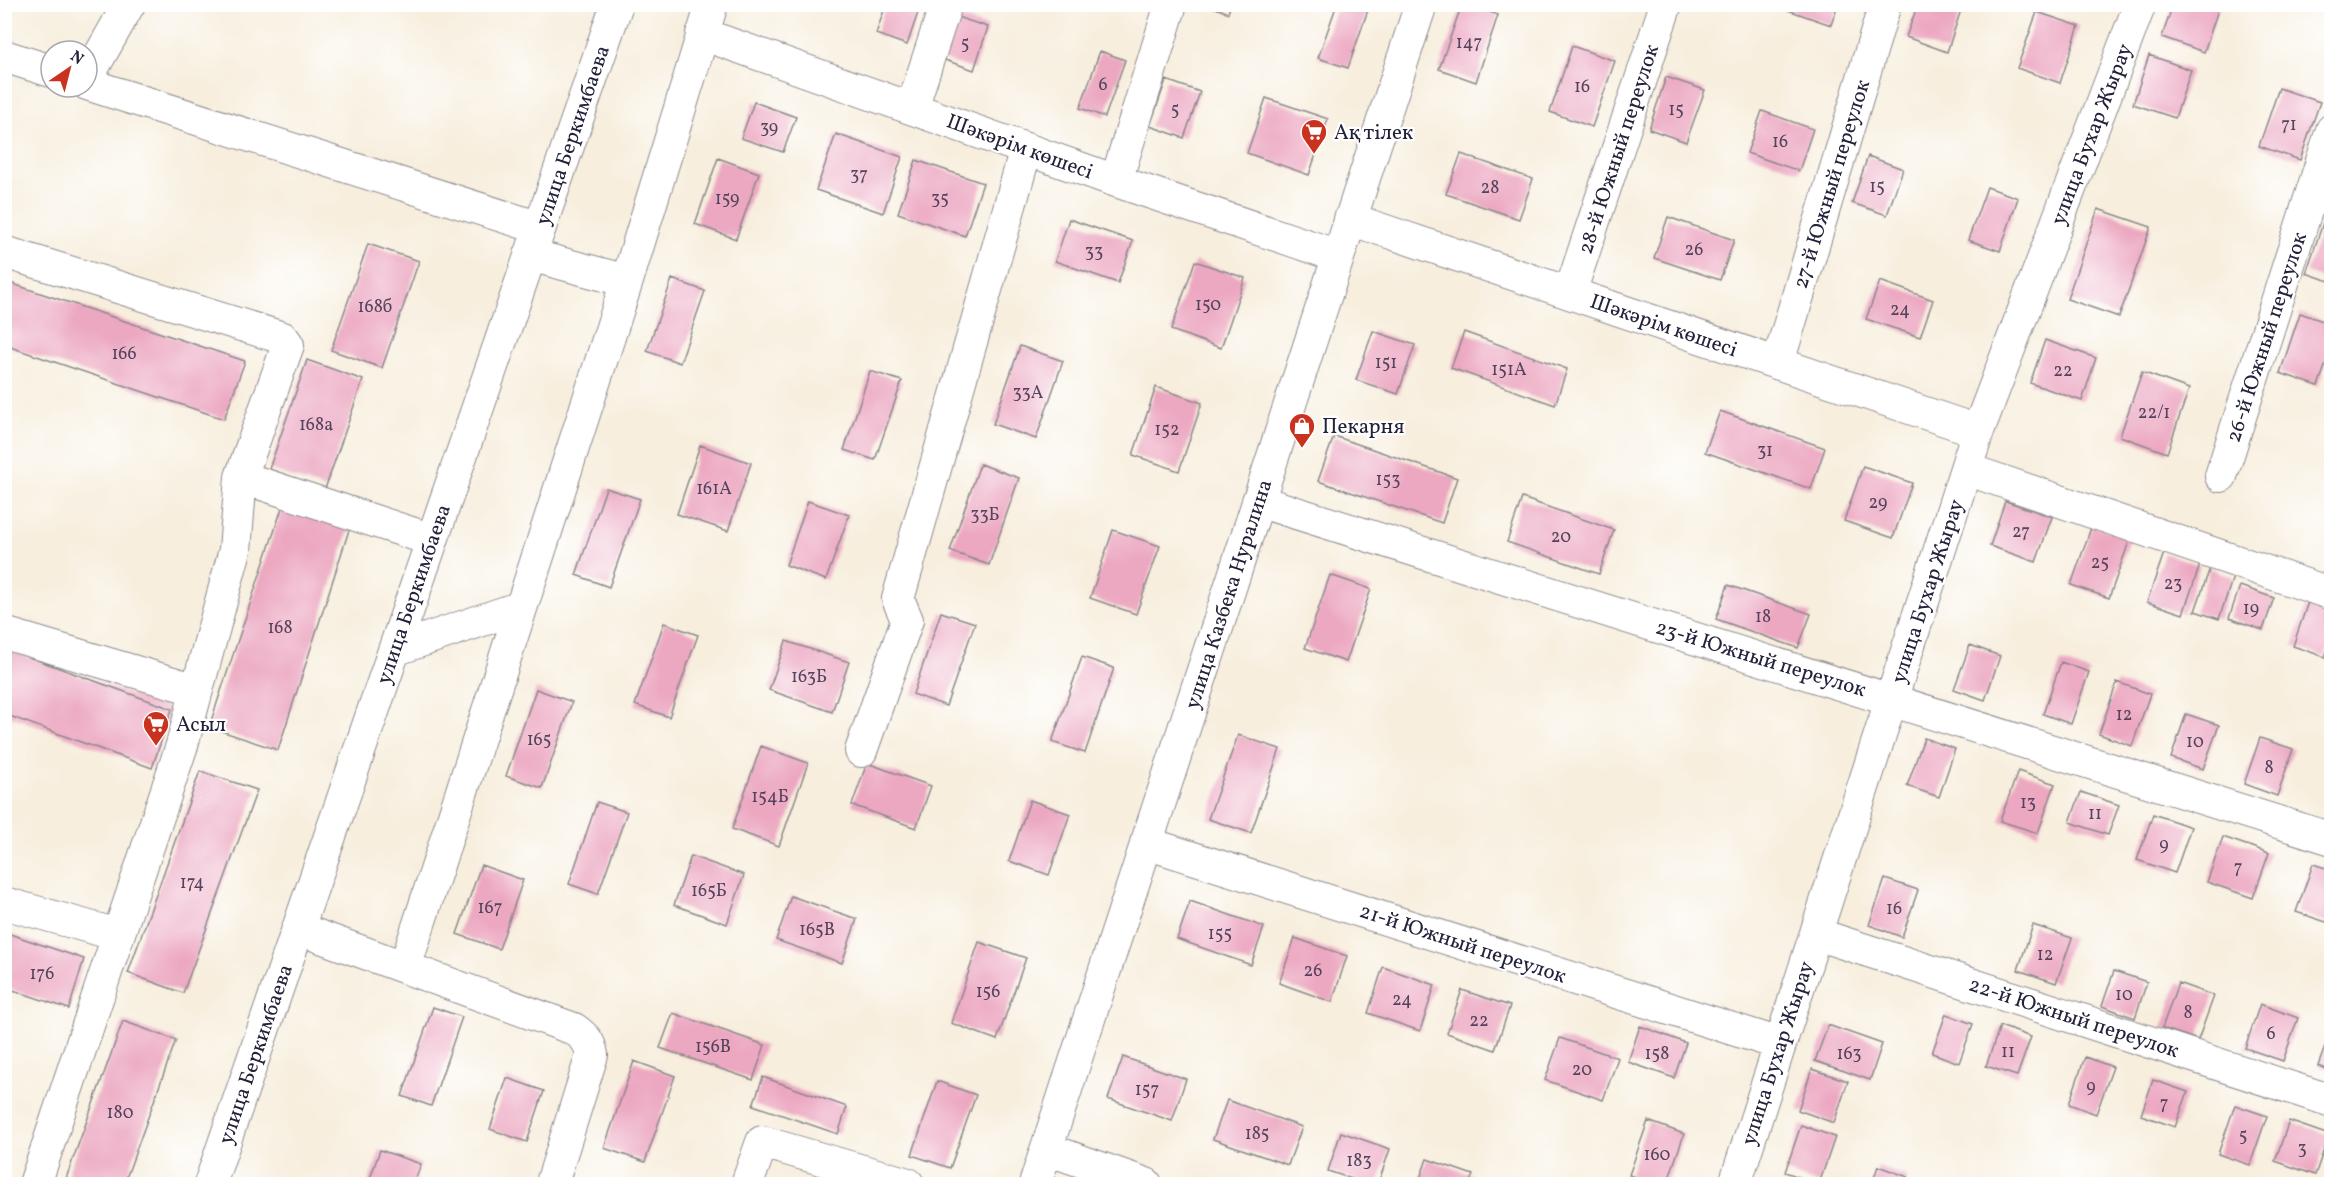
<svg xmlns="http://www.w3.org/2000/svg" width="2336" height="1189" viewBox="0 0 2336 1189" font-family="Vollkorn,serif">
	<rect width="100%" height="100%" fill="#fff"/>
	<filter id="ink" filterUnits="userSpaceOnUse"><feTurbulence type="fractalNoise" baseFrequency=".0167" numOctaves="2"/><feDisplacementMap in="SourceGraphic" scale="12" xChannelSelector="R" yChannelSelector="G"/><feConvolveMatrix kernelMatrix="1 2 1 2 8 2 1 2 1" color-interpolation-filters="sRGB"/></filter>
	<filter id="wash" filterUnits="userSpaceOnUse"><feTurbulence type="fractalNoise" baseFrequency=".008" numOctaves="4" result="noise"/><feDisplacementMap in="SourceGraphic" scale="24" xChannelSelector="R" yChannelSelector="G"/><feGaussianBlur stdDeviation="1.35" result="paint"/><feColorMatrix in="noise" values="0 0 0 0 0 0 0 0 0 0 0 0 0 0 0 0 0 1.4 0 .05"/><feComposite in="paint" operator="in"/></filter>
	<g filter="url(#wash)">
		<rect width="100%" height="100%" fill="#f7eedd"/>
		<g id="blocks">
			<!-- building -->
			<path fill="#eca7c1" d="M886,4H921L907,45L876,34Z
				M1206,4H1231L1228,13Z
				M1337,4H1370L1348,68L1318,58Z
				M1462,4H1468L1498,15L1476,82L1439,69Z
				M1786,4H1838L1831,25L1785,9Z
				M1918,4H1963L1947,52L1906,37Z
				M2173,4H2220L2204,52L2162,37Z
				M2037,12L2079,26L2060,83L2017,68Z
				M957,17L988,27L974,70L942,59Z
				M1572,46L1615,61L1592,127L1550,112Z
				M1100,51L1125,60L1105,117L1080,108Z
				M2149,55L2191,70L2175,118L2133,104Z
				M1666,77L1705,90L1686,142L1649,129Z
				M1166,80L1200,92L1184,138L1150,126Z
				M2279,88L2320,102L2300,160L2259,146Z
				M1266,98L1328,119L1309,175L1247,153Z
				M754,102L796,117L783,152L741,138Z
				M1762,111L1813,129L1799,171L1747,153Z
				M836,134L902,157L883,213L816,190Z
				M1461,154L1533,179L1519,219L1446,194Z
				M1868,156L1903,169L1887,215L1852,203Z
				M718,158L759,173L736,239L695,224Z
				M916,160L983,183L965,236L898,213Z
				M1987,187L2018,198L2000,251L1968,240Z
				M2098,209L2151,227L2119,317L2067,299Z
				M2326,214L2332,215V282L2306,273Z
				M1668,217L1734,240L1720,280L1654,258Z
				M1069,219L1133,241L1118,283L1055,261Z
				M368,244L419,261L382,368L331,350Z
				M1195,261L1245,278L1221,348L1171,330Z
				M672,279L705,291L680,363L647,351Z
				M4,281L245,361L224,419L4,345Z
				M1880,281L1933,300L1920,337L1866,319Z
				M2300,313L2332,324V347L2318,386L2280,373Z
				M1373,331L1415,345L1398,394L1356,380Z
				M1464,332L1567,369L1555,405L1451,368Z
				M2045,340L2096,358L2082,401L2030,383Z
				M1020,346L1063,361L1036,439L993,424Z
				M307,360L363,380L325,489L269,469Z
				M870,371L902,381L875,460L844,450Z
				M2142,372L2189,389L2167,453L2120,436Z
				M1156,387L1202,403L1179,471L1133,455Z
				M1720,411L1825,448L1811,489L1705,452Z
				M1334,436L1457,478L1442,523L1318,481Z
				M700,445L751,463L728,531L677,514Z
				M980,464L1019,478L989,565L950,551Z
				M1863,466L1912,483L1893,538L1844,521Z
				M606,488L640,499L609,587L576,575Z
				M1522,498L1614,530L1599,574L1507,542Z
				M808,501L849,515L826,580L786,565Z
				M2005,501L2052,517L2036,562L1990,546Z
				M283,505L350,527L278,750L209,727Z
				M2092,525L2130,539L2109,598L2071,585Z
				M1113,530L1160,546L1136,614L1090,598Z
				M2164,553L2200,565L2183,614L2147,602Z
				M2210,568L2233,577L2219,619L2195,611Z
				M1330,575L1371,589L1346,662L1305,648Z
				M1728,585L1811,614L1798,648L1716,619Z
				M2240,586L2274,598L2263,630L2229,618Z
				M2308,602L2332,611V638L2325,657L2293,646Z
				M941,612L975,623L946,706L913,694Z
				M664,623L698,635L669,717L635,705Z
				M786,641L849,662L832,712L769,690Z
				M1970,645L2000,656L1985,700L1954,689Z
				M4,648L172,709L152,768L4,714Z
				M1082,657L1114,668L1085,753L1052,742Z
				M2061,662L2089,672L2071,724L2043,714Z
				M2117,682L2150,694L2132,746L2099,734Z
				M536,689L572,702L542,788L506,776Z
				M2186,714L2219,725L2203,769L2171,758Z
				M1238,735L1280,749L1251,833L1208,819Z
				M1924,738L1955,749L1939,797L1907,786Z
				M2260,738L2293,749L2277,796L2244,784Z
				M761,746L808,763L779,846L732,829Z
				M867,763L931,786L916,828L852,805Z
				M200,771L257,790L183,993L128,973Z
				M2018,771L2055,784L2038,833L2000,821Z
				M2081,792L2119,805L2108,835L2070,822Z
				M1030,800L1070,814L1049,875L1009,861Z
				M597,802L627,812L598,894L569,884Z
				M2153,814L2191,827L2175,873L2137,860Z
				M2223,837L2269,853L2253,898L2207,882Z
				M691,856L744,875L727,924L674,905Z
				M2313,864L2332,870V924L2296,912Z
				M481,865L523,880L499,949L457,934Z
				M1885,879L1918,890L1902,937L1869,925Z
				M791,896L857,919L842,963L776,940Z
				M1190,901L1264,927L1251,965L1177,939Z
				M2033,925L2072,938L2056,983L2018,970Z
				M4,932L84,959L69,1009L4,987Z
				M1295,938L1347,956L1332,1002L1279,983Z
				M979,942L1026,958L997,1040L951,1023Z
				M1383,967L1435,985L1420,1031L1368,1013Z
				M2114,971L2147,982L2135,1018L2102,1006Z
				M2178,983L2214,996L2198,1040L2162,1028Z
				M1462,990L1510,1006L1495,1050L1447,1033Z
				M2260,1004L2298,1018L2283,1061L2245,1048Z
				M433,1007L462,1017L431,1106L402,1096Z
				M673,1013L765,1045L753,1080L660,1048Z
				M1946,1014L1973,1024L1959,1063L1932,1053Z
				M123,1021L176,1040L124,1184H64Z
				M1828,1025L1882,1044L1870,1080L1815,1061Z
				M1640,1026L1686,1043L1674,1078L1628,1062Z
				M2000,1026L2031,1037L2017,1076L1986,1066Z
				M2332,1028V1071L2318,1066Z
				M1560,1038L1618,1058L1603,1100L1545,1080Z
				M1123,1057L1186,1079L1172,1121L1108,1099Z
				M2085,1057L2113,1067L2096,1114L2069,1104Z
				M634,1061L675,1076L645,1162L604,1148Z
				M1812,1069L1848,1081L1834,1123L1798,1110Z
				M763,1077L847,1107L838,1134L753,1105Z
				M507,1078L544,1091L527,1142L490,1129Z
				M2153,1080L2188,1092L2175,1127L2141,1115Z
				M937,1081L976,1095L950,1168L912,1155Z
				M1227,1100L1302,1127L1288,1165L1213,1139Z
				M2235,1105L2267,1116L2250,1165L2218,1154Z
				M1648,1121L1684,1134L1667,1184H1657L1629,1175Z
				M2289,1121L2329,1135L2315,1175L2275,1161Z
				M1801,1125L1835,1137L1819,1184L1785,1172Z
				M1341,1132L1390,1149L1378,1184H1367L1328,1171Z
				M380,1150L421,1164L414,1184H368Z
				M1427,1159L1473,1175L1469,1184H1418Z
				M1878,1166L1908,1177L1905,1184H1872Z"/>
		</g>
	</g>
	<g filter="url(#ink)">
		<use href="#blocks" fill-opacity="0" stroke="#8c888c" stroke-width="1.5"/>
		<g fill="none" stroke-linecap="round" stroke-linejoin="round">
			<!-- minor casing -->
			<g stroke="#8c888c" stroke-width="34">
				<path id="minor" d="M702,34L1116,181L1338,256
					M4,56L51,71
					M87,78L129,4
					M87,84L540,228
					M912,108L946,4
					M1116,181L1171,4
					M1350,219L1978,431
					M4,252L283,338L288,345L241,477L235,550L182,745L35,1184
					M530,255L627,281
					M1570,293L1666,4
					M1778,363L1885,4
					M1966,469L2332,594
					M2221,476L2332,130
					M241,477L432,540
					M1258,501L2332,839
					M4,633L197,690
					M394,650L521,607
					M861,751L907,620L898,599L1026,149
					M1146,843L1780,1044
					M4,903L118,935
					M299,929L574,1029C585,1037 590,1042 592,1055L553,1180
					M1816,934L2332,1101
					M405,967L627,281L712,4
					M1047,1149L1146,1184
					M210,1184L617,4
					M747,1184L762,1142L908,1184
					M1035,1184L1421,4
					M1735,1184L1978,431L2140,4"/>
			</g>
			<!-- minor -->
			<use href="#minor" stroke="#fff" stroke-width="32"/>
		</g>
	</g>
	<!-- icons -->
	<defs>
		<g id="supermarket-pin" transform="scale(1.35)"><path d="M0 17L-7.5 6A9.5 9.5 0 1 1 7.5 6Z" fill="#c8321e" stroke="#fff"/><path d="M-6-5.5h2.5l.6 2H6L4.5 2H-2.5L-4.4-4H-6ZM-1.5 3.2a1.3 1.3 0 1 0 .1 0ZM3 3.2a1.3 1.3 0 1 0 .1 0Z" fill="#fff"/></g>
		<g id="shop-pin" transform="scale(1.35)"><path d="M0 17L-7.5 6A9.5 9.5 0 1 1 7.5 6Z" fill="#c8321e" stroke="#fff"/><path d="M-5-2.5h2.3a2.7 3.5 0 0 1 5.4 0H5L5.5 6h-11ZM-1.5-2.5h3a1.5 2.3 0 0 0-3 0Z" fill="#fff"/></g>
	</defs>
	<g fill-rule="evenodd">
		<use href="#supermarket-pin" x="1314" y="132"/>
		<use href="#shop-pin" x="1302" y="426"/>
		<use href="#supermarket-pin" x="156" y="724"/>
	</g>
	<g text-anchor="middle" stroke-width="4.5" stroke-linejoin="round" paint-order="stroke">
		<!-- number labels -->
		<g font-size="18" fill="#54435c">
			<text x="1469" y="48">147</text>
			<text x="965" y="49">5</text>
			<text x="1103" y="90">6</text>
			<text x="1582" y="92">16</text>
			<text x="1175" y="115">5</text>
			<text x="1676" y="115">15</text>
			<text x="2289" y="130">71</text>
			<text x="769" y="133">39</text>
			<text x="1780" y="147">16</text>
			<text x="859" y="180">37</text>
			<text x="1877" y="192">15</text>
			<text x="1490" y="193">28</text>
			<text x="727" y="204">159</text>
			<text x="940" y="204">35</text>
			<text x="1694" y="255">26</text>
			<text x="1094" y="257">33</text>
			<text x="1208" y="310">150</text>
			<text x="375" y="312">168б</text>
			<text x="1900" y="315">24</text>
			<text x="124" y="359">166</text>
			<text x="1386" y="368">151</text>
			<text x="1509" y="375">151А</text>
			<text x="2063" y="376">22</text>
			<text x="1028" y="398">33А</text>
			<text x="2154" y="418">22/1</text>
			<text x="316" y="430">168а</text>
			<text x="1167" y="435">152</text>
			<text x="1765" y="456">31</text>
			<text x="1388" y="485">153</text>
			<text x="714" y="494">161А</text>
			<text x="1878" y="508">29</text>
			<text x="985" y="520">33Б</text>
			<text x="2021" y="537">27</text>
			<text x="1561" y="542">20</text>
			<text x="2100" y="568">25</text>
			<text x="2173" y="589">23</text>
			<text x="2251" y="614">19</text>
			<text x="1763" y="622">18</text>
			<text x="280" y="633">168</text>
			<text x="809" y="682">163Б</text>
			<text x="2124" y="720">12</text>
			<text x="539" y="745">165</text>
			<text x="2195" y="747">10</text>
			<text x="2269" y="773">8</text>
			<text x="770" y="802">154Б</text>
			<text x="2028" y="808">13</text>
			<text x="2095" y="819">11</text>
			<text x="2164" y="850">9</text>
			<text x="2238" y="873">7</text>
			<text x="192" y="888">174</text>
			<text x="709" y="896">165Б</text>
			<text x="490" y="913">167</text>
			<text x="1894" y="914">16</text>
			<text x="817" y="935">165В</text>
			<text x="1220" y="939">155</text>
			<text x="2045" y="960">12</text>
			<text x="1313" y="976">26</text>
			<text x="42" y="979">176</text>
			<text x="988" y="997">156</text>
			<text x="2124" y="1000">10</text>
			<text x="1402" y="1005">24</text>
			<text x="2188" y="1018">8</text>
			<text x="1479" y="1026">22</text>
			<text x="2271" y="1039">6</text>
			<text x="713" y="1052">156В</text>
			<text x="2008" y="1057">11</text>
			<text x="1657" y="1059">158</text>
			<text x="1849" y="1059">163</text>
			<text x="1582" y="1075">20</text>
			<text x="2091" y="1092">9</text>
			<text x="1147" y="1095">157</text>
			<text x="2164" y="1109">7</text>
			<text x="120" y="1118">180</text>
			<text x="1257" y="1139">185</text>
			<text x="2243" y="1141">5</text>
			<text x="2302" y="1154">3</text>
			<text x="1657" y="1160">160</text>
			<text x="1359" y="1166">183</text>
		</g>
		<!-- poi labels -->
		<g font-size="21" fill="#22223b" stroke="#fff" text-anchor="start">
			<text x="1334" y="139">Ақ тілек</text>
			<text x="1322" y="433">Пекарня</text>
			<text x="176" y="731">Асыл</text>
		</g>
		<!-- street labels -->
		<g font-size="21" fill="#22223b" stroke="#fff">
			<text transform="translate(2091 134) rotate(-69)" y="7">улица Бухар Жырау</text>
			<text transform="translate(572 135) rotate(-71)" y="7">улица Беркимбаева</text>
			<text transform="translate(1020 146) rotate(20)" y="7">Шәкәрім көшесі</text>
			<text transform="translate(1618 149) rotate(-72)" y="7">28-й Южный переулок</text>
			<text transform="translate(1831 184) rotate(-73)" y="7">27-й Южный переулок</text>
			<text transform="translate(1664 325) rotate(19)" y="7">Шәкәрім көшесі</text>
			<text transform="translate(2266 337) rotate(-72)" y="7">26-й Южный переулок</text>
			<text transform="translate(1927 591) rotate(-72)" y="7">улица Бухар Жырау</text>
			<text transform="translate(413 594) rotate(-71)" y="7">улица Беркимбаева</text>
			<text transform="translate(1228 594) rotate(-72)" y="7">улица Казбека Нуралина</text>
			<text transform="translate(1761 658) rotate(17)" y="7">23-й Южный переулок</text>
			<text transform="translate(1463 943) rotate(18)" y="7">21-й Южный переулок</text>
			<text transform="translate(2074 1017) rotate(18)" y="7">22-й Южный переулок</text>
			<text transform="translate(1777 1053) rotate(-72)" y="7">улица Бухар Жырау</text>
			<text transform="translate(255 1054) rotate(-71)" y="7">улица Беркимбаева</text>
		</g>
	</g>
	<!-- margin -->
	<rect width="2336" height="1189" fill="none" stroke="#fff" stroke-width="24"/>
	<!-- north arrow -->
	<g transform="translate(69 69) rotate(35)"><circle r="28" fill="#ffffff" stroke="#a7a7b1" stroke-width="1.5"/>
	<path d="M0-4.5L10 22L0 15L-10 22Z" fill="#c8321e"/>
	<text y="-9" font-size="16" font-weight="bold" text-anchor="middle" fill="#22223b">N</text>
	</g>
</svg>
